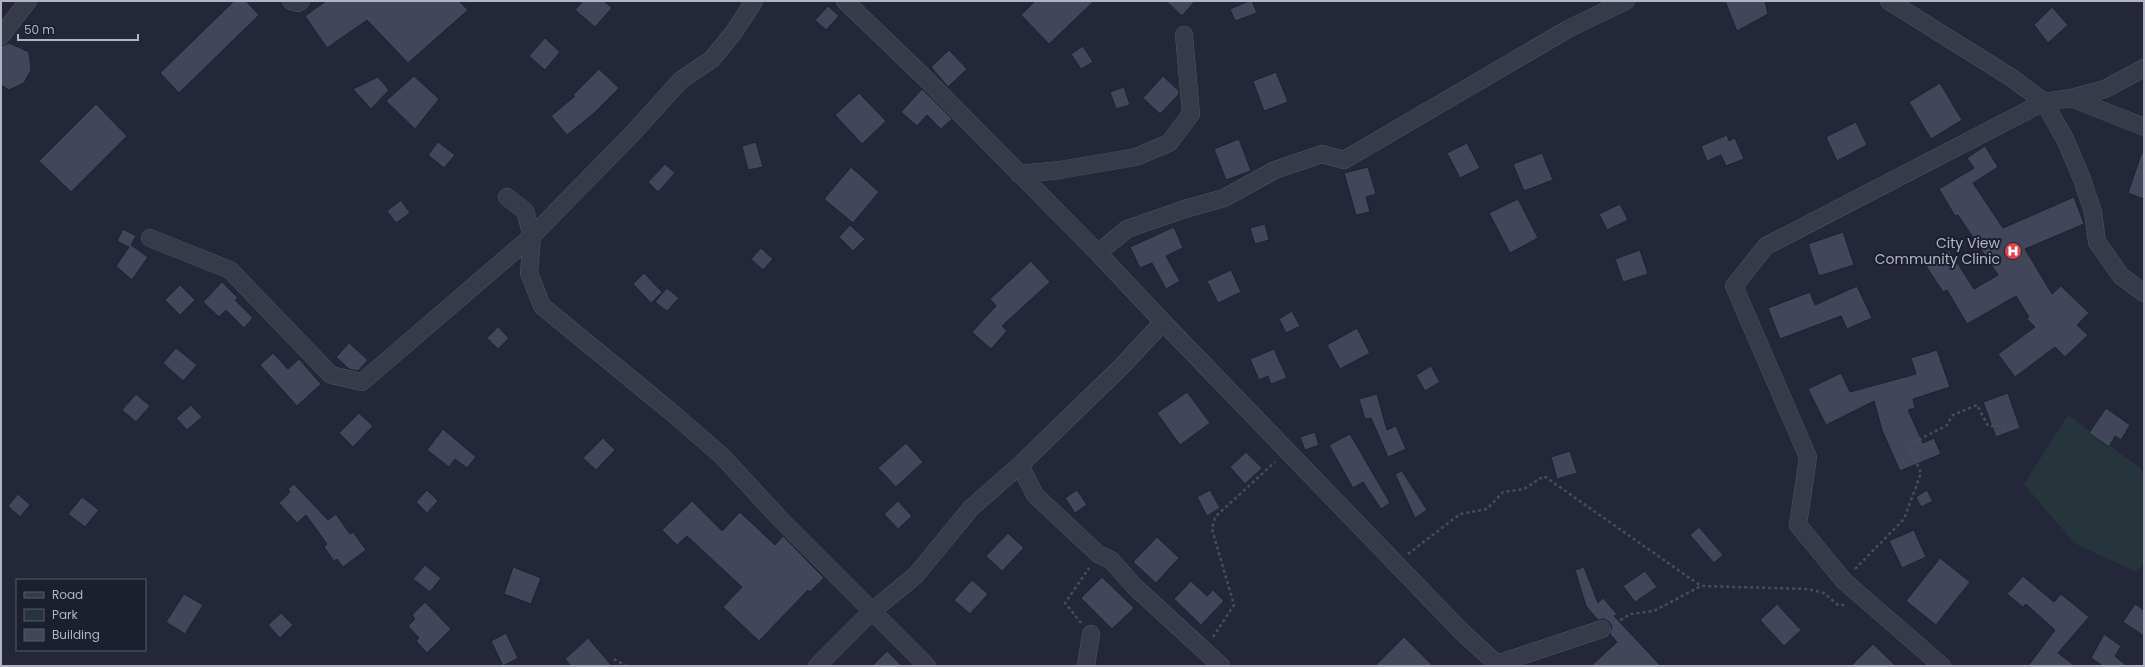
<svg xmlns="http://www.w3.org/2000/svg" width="2145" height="667" viewBox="0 0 2145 667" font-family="Poppins,sans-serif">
	<rect width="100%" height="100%" fill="#232739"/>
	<!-- green -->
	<path fill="#26343b" d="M2068,415L2139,467L2144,473V563L2136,572L2074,543L2024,484Z"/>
	<!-- building -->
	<path fill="#42465a" stroke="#1e2130" d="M234,1H246L259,15L179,93L160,73Z
		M326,1H459L468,10L408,63L367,20L327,48L305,16Z
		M583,1H604L612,8L595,27L575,10Z
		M1035,1H1094L1049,44L1021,15Z
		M1166,1H1195L1182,16Z
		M1249,1H1252L1257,13L1235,21L1230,9Z
		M1725,1H1765L1768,14L1737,31Z
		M828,6L839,16L826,30L815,20Z
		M2052,7L2068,25L2048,43L2034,25Z
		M545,38L560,52L545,70L529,56Z
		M9,43L29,52L31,70L24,83L9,90L1,85V46Z
		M1083,46L1093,62L1081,69L1071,54Z
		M949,50L967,69L948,87L931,67Z
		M599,69L619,88L593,114L567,135L551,116L575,96L573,95Z
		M1276,72L1288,102L1264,111L1253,81Z
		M414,76L439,99L415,129L386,101Z
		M1163,76L1179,91V94L1160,114L1143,98Z
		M378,77L389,90L371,109L353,89Z
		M1940,83L1962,120L1931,139L1909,102Z
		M1124,87L1130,105L1116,109L1110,92Z
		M922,89L952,119L941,129L927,115L917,126L901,112Z
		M859,93L886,121L862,144L835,115Z
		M96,104L127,136L71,192L39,161Z
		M1856,122L1867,145L1837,161L1826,137Z
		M1727,135L1729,141L1735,138L1744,159L1726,166L1721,155L1707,161L1701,146Z
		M1239,139L1251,171L1226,180L1214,149Z
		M438,142L455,155L444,168L428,155Z
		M756,142L763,167L748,170L742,146Z
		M1467,143L1480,168L1460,178L1447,153Z
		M1985,146L1998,167L1973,183L2003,228L2074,197L2084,224L2025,249L2052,294L2061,286L2089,313L2077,325L2088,335L2065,357L2055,347L2015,377L1998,354L2035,327L2027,319L2029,317L2016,296L1967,324L1947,290L1943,292L1926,266L1949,250L1974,289L1998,275L1958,215L1955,216L1939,189L1974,168L1967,158Z
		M2142,152L2144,153V199L2128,193Z
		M1542,153L1553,180L1524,191L1513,164Z
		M665,164L675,173L658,192L648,182Z
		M851,167L879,192L853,223L824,199Z
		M1368,167L1376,194L1366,197L1370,212L1356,215L1344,173Z
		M1518,199L1538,238L1510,253L1489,213Z
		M401,200L410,213L396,223L387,211Z
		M1620,204L1628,220L1607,230L1599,214Z
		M1265,224L1269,240L1255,244L1250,228Z
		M850,225L865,239L853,251L839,237Z
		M1174,227L1183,248L1166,256L1180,281L1166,289L1152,263L1140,268L1130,247Z
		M123,229L136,236L131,245L148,257L132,280L116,266L129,247L117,241Z
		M1843,232L1854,265L1819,276L1808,244Z
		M761,248L773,259L763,270L751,259Z
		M1640,250L1648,274L1623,282L1615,259Z
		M1031,261L1050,282L1002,326L1007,331L991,349L972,332L996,306L990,299Z
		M1231,270L1241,292L1218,303L1207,281Z
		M644,273L662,292L651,303L633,284Z
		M222,282L238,298L235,300L253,318L244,328L226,310L219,317L203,302Z
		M180,285L195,300L180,315L165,300Z
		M1857,286L1872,318L1847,329L1841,316L1780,339L1768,308L1810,292L1815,305Z
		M667,288L679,298L667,311L655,302Z
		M1292,311L1300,326L1286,333L1279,319Z
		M498,327L509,338L498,349L487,338Z
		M1357,328L1370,353L1340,369L1327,345Z
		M349,343L368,360L358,371L349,369L336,357Z
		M176,348L197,365L183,381L163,363Z
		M1274,349L1287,378L1271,384L1268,376L1259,380L1250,359Z
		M1937,350L1950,387L1913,399L1915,408L1908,410L1923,443L1934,438L1941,454L1900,471L1882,430L1874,401L1826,425L1808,389L1841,373L1850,392L1916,374L1911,358Z
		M273,353L288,369L299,359L321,384L297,406L260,365Z
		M1431,366L1440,382L1425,391L1416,375Z
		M1187,392L1210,423L1180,445L1157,413Z
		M2008,393L2020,428L1996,437L1983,402Z
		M136,394L150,406L136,422L122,410Z
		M1377,394L1387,430L1396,426L1406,449L1388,457L1371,418L1365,419L1359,399Z
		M191,405L202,417L187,430L176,418Z
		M2106,408L2130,425L2121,440L2115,436L2109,447L2089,433Z
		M359,413L373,426L353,447L339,433Z
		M443,429L476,457L467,468L455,459L449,467L427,450Z
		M1315,432L1319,445L1305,450L1300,437Z
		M1350,434L1390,503L1381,509L1363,482L1353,488L1329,445Z
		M603,438L615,450L596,470L583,458Z
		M906,443L923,462L896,487L878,468Z
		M1570,451L1577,473L1557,479L1551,457Z
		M1246,452L1262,468L1245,484L1230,467Z
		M1402,471L1427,510L1415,518L1395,474Z
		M294,484L328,520L336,514L350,534L353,532L366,550L343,567L337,559L334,561L324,547L327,544L306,515L297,523L279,503L290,492L288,489Z
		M427,490L438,501L427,513L416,502Z
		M1077,490L1087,505L1075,513L1065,498Z
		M1210,490L1220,508L1207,516L1197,497Z
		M1927,490L1933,501L1921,507L1916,497Z
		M18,494L30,505L20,517L8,506Z
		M82,497L99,510L85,527L68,514Z
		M692,501L722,531L740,512L775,545L783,536L824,578L810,592L808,590L759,641L723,607L742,587L687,536L677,545L662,530Z
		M898,501L912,516L898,529L884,514Z
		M1699,527L1723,555L1714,563L1690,535Z
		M1914,530L1926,557L1902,568L1889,541Z
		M1008,533L1024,548L1002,571L986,556Z
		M1157,537L1179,558L1156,583L1133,562Z
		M1940,558L1970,582L1936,625L1906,601Z
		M425,565L441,578L430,592L413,579Z
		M513,567L541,578L531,604L504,594Z
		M1584,567L1598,603L1603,598L1617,614L1614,616L1661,666H1591L1617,642L1610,634L1612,626L1609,622L1604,619L1598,620L1586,606L1575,570Z
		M1645,571L1657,587L1635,602L1623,586Z
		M2023,576L2054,602L2061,594L2089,617L2058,653L2075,666H2028L2055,630L2026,604L2023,607L2007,594Z
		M1102,577L1134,608L1112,629L1081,598Z
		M972,580L988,594L970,614L954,600Z
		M1191,581L1207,596L1213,590L1224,601L1201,625L1174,599Z
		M184,594L203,605L185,634L166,622Z
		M425,602L451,629L427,653L416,641L419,638L408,626L415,619L412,615Z
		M1777,604L1801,630L1784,646L1760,620Z
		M2135,604L2144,610V636L2123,622Z
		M281,613L293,625L280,638L268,625Z
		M506,633L518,658L503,666L491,641Z
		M2104,634L2121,646L2115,656L2127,666H2103L2091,658Z
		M1404,637L1433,666H1375Z
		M588,638L612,666H571L565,659Z
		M1873,644L1896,666H1851Z
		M887,651L902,666H872Z"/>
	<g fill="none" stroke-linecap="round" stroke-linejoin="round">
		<!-- minor casing -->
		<g stroke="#525464" stroke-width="18">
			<path id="minor" d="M291,1L298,3L301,1
				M845,1L925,78L1098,253L1163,322L1462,632L1499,666
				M1889,1L2012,78L2044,102L2071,98L2144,127
				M1,36L28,1
				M2071,98L2105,89L2144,68
				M1019,174L1060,170L1136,157L1169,143L1191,114L1184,35
				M507,197L525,211L532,236L529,273L542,306L670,411L722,456L780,519L927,666
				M150,238L230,270L331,375L362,382L532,236L633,133L681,80L712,59L734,32L754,1
				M1098,253L1127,229L1185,209L1224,198L1275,170L1322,154L1344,160L1568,29L1626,1
				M1163,322L1122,366L1020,465L1035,495L1098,554L1111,560L1135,587L1221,666
				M1497,664L1602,629
				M817,666L871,612L916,575L971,508L1020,465
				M1086,666L1091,634
				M1942,666L1844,581L1798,525L1808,457L1734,286L1766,246L2044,102L2065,139L2082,179L2093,212L2097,242L2121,276L2144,293"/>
		</g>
		<!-- path -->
		<path stroke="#435057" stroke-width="2.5" stroke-dasharray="3 3" stroke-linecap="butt" d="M1408,554L1460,514L1487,509L1503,492L1524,489L1544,476L1701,586
			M1855,569L1904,519L1921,473L1908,445L1946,426L1953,415L1977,405L1988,426H2007
			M1081,623L1065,603L1089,568
			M1615,623L1631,614L1654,611L1701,586L1808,589L1824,593L1838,605H1846
			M1213,637L1234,605L1212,529L1215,517L1275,462
			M614,659L626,666"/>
		<!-- minor -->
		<use href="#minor" stroke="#373a49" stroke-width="17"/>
	</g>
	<!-- icons -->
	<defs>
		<g id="hospital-disc" transform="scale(0.9)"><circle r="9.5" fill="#e0444e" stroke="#1c1f2e"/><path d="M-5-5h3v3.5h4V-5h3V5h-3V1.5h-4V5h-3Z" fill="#fff"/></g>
	</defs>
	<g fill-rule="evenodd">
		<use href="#hospital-disc" x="2013" y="251"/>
	</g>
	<g text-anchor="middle" stroke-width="4" stroke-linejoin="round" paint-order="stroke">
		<!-- poi labels -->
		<g font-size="14" fill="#b2b4c5" stroke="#1c1f2e" text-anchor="end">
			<text x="2000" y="248">City View<tspan x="2000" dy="16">Community Clinic</tspan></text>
		</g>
	</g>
	<!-- border -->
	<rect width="2145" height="667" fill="none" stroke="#b2b4c5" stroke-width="4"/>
	<!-- legend -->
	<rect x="16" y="579" width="130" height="72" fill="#1c1f2e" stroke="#585b6a"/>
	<rect x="24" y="592" width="20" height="6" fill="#373a49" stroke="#585b6a"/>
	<text x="52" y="599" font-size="12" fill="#b2b4c5">Road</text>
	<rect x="24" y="609" width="20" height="12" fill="#26343b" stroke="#585b6a"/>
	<text x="52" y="619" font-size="12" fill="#b2b4c5">Park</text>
	<rect x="24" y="629" width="20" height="12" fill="#42465a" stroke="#585b6a"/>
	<text x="52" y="639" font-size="12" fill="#b2b4c5">Building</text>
	<!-- scale -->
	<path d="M18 34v6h120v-6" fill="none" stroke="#b2b4c5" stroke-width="2"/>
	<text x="24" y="34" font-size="12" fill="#b2b4c5" stroke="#1c1f2e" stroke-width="3" paint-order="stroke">50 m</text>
</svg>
